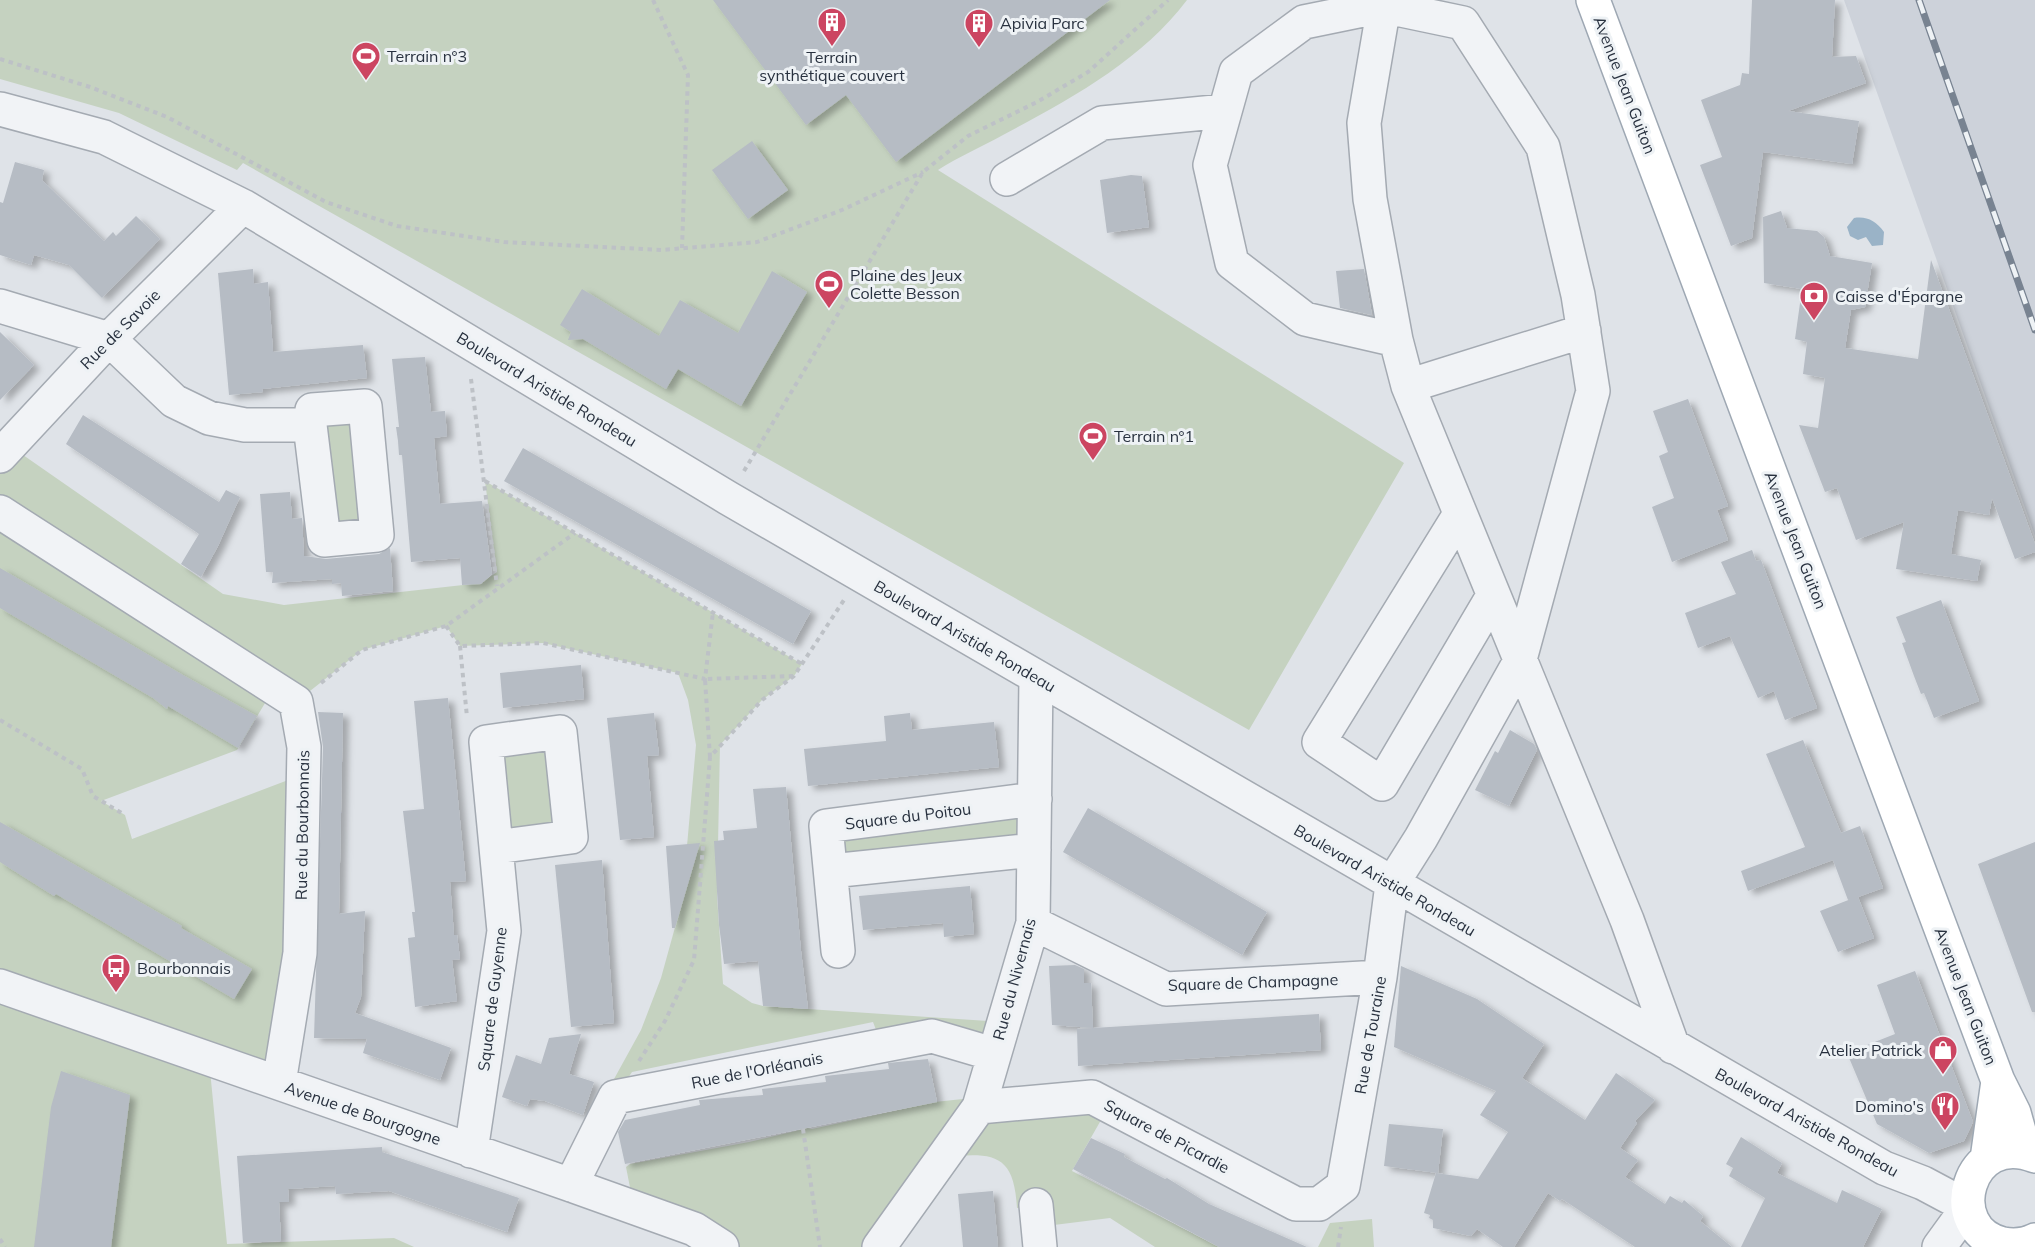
<svg xmlns="http://www.w3.org/2000/svg" width="2035" height="1247" viewBox="0 0 2035 1247" font-family="Mulish,sans-serif">
	<defs>
		<filter id="shadow"><feDropShadow dx="6" dy="4" stdDeviation="3" flood-color="#0004"/></filter>
	</defs>
	<rect width="100%" height="100%" fill="#dfe3e8"/>
	<!-- built -->
	<path fill="#cdd2da" d="M1844,0H2035V536Z"/>
	<!-- green -->
	<path fill="#c5d2c0" d="M0,0H1187C1141,61 1069,100 1003,135C981,147 958,157 938,170L1404,463L1249,730L243,163L237,170L119,113L0,79Z
		M365,406L377,535L324,540L312,410Z
		M13,448L223,594L284,605L481,583L497,572L485,481L802,664L794,676L762,700L720,745L717,896L723,984L752,1003L763,1006L1003,1022L993,1054L882,1045L873,1022L632,1072L615,1097L603,1099L641,1030L661,978L682,902L696,745L688,700L678,673L543,643L460,646L446,626L362,650L296,702L274,688L237,750L101,801L125,815L132,839L304,774L279,1083L209,1060L227,1244L394,1238L414,1247H0V460Z
		M560,732L571,837L496,847L486,742Z
		M1035,799L1034,850L831,871L826,826Z
		M981,1097L1109,1106L1072,1171L1219,1247H1155L1110,1218L1046,1226L1045,1204L1017,1208C1014,1151 991,1153 943,1157L879,1247H722L634,1208L626,1167L630,1164L749,1142L808,1128L812,1129L935,1102Z
		M1372,1219L1374,1247H1318L1330,1223Z"/>
	<!-- water -->
	<path fill="#9ab3c7" d="M1854,218C1867,216 1876,221 1884,232L1883,245L1872,246L1866,237L1858,240L1850,236L1847,227Z"/>
	<!-- building -->
	<path fill="#b6bcc4" filter="url(#shadow)" d="M713,0H1110L896,162L846,95L806,125Z
		M1752,0H1835L1832,57L1856,56L1866,83L1788,111L1859,121L1852,164L1763,152L1752,238L1731,246L1700,165L1722,157L1701,100L1740,85L1742,73L1749,74Z
		M752,141L788,190L748,219L712,170Z
		M15,162L44,170L42,180L104,241L113,232L116,236L136,216L160,239L102,298L69,265L34,255L31,265L0,255V202L3,203Z
		M1131,175L1142,176L1149,227L1107,233L1100,180Z
		M1781,211L1787,228L1817,231L1824,237L1830,256L1872,263L1865,307L1851,310L1845,348L1918,359L1931,260L2035,544V552L2015,559L1992,498L1989,515L1958,510L1951,554L1981,560L1977,581L1896,569L1904,522L1856,540L1837,488L1825,492L1799,425L1818,428L1825,378L1803,374L1807,342L1795,339L1802,289L1764,283L1763,217Z
		M253,269L254,284L268,282L273,352L363,345L367,378L262,389L263,392L229,395L218,273Z
		M1364,269L1372,315L1340,308L1336,271Z
		M772,271L807,292L741,406L678,369L666,389L583,339L568,340L571,332L560,325L582,289L659,336L680,300L738,333Z
		M0,332L34,365L0,400Z
		M425,357L431,412L445,411L447,436L434,438L440,504L482,501L492,574L481,584L462,585L460,558L411,562L402,455H399L398,441L396,427H399L392,359Z
		M1688,399L1728,506L1717,510L1728,540L1672,562L1652,507L1674,498L1659,456L1668,452L1653,411Z
		M83,415L219,502L226,490L240,497L218,546L201,577L181,564L199,534L66,444Z
		M523,448L811,611L793,644L504,481Z
		M290,492L292,519L302,518L304,556L326,559L379,554L390,548L393,591L342,596L341,583L332,584V579L272,583L273,572H266L260,494Z
		M1752,550L1756,561L1761,560L1817,708L1785,720L1774,691L1758,698L1730,636L1698,648L1685,613L1736,594L1721,562Z
		M0,568L183,675L257,716L238,748L168,706L167,709L153,698L0,608Z
		M1941,600L1979,701L1934,718L1924,693L1921,694L1914,676L1902,643L1906,642L1896,617Z
		M581,665L584,699L503,708L500,673Z
		M448,698L466,881L450,882L454,935H457L460,959L452,960L457,1001L415,1007L408,938L415,937L412,912H415L403,811L424,809L414,701Z
		M318,712L343,713L339,914L365,911L361,997L355,1013L451,1048L440,1080L363,1053L367,1039L314,1038L323,747Z
		M654,713L659,755L647,756L654,837L620,840L607,718Z
		M910,713L912,730L994,722L999,767L808,786L804,749L886,741L884,716Z
		M1510,730L1534,744L1537,750L1509,806L1475,790L1495,751L1498,753Z
		M1803,740L1841,833L1860,826L1883,888L1858,897L1874,938L1838,952L1820,911L1851,899L1848,900L1833,860L1748,891L1741,871L1805,847L1766,754Z
		M786,787L801,951L808,1009L763,1006L758,961L724,964L719,925L714,841L724,840L723,831L757,828L753,789Z
		M1088,808L1267,912L1242,955L1063,852Z
		M0,822L182,926L181,928L252,969L234,999L56,894L54,896L0,862Z
		M2035,842V1012H2032L1978,864Z
		M700,843L675,928H672L666,846Z
		M602,860L614,1023L571,1027L555,865Z
		M970,886L974,934L944,937L943,923L863,930L859,896Z
		M1075,965L1084,969V983H1091L1093,1028L1052,1025L1049,966Z
		M1401,966L1477,999L1544,1044L1522,1078L1585,1120L1616,1073L1655,1100L1635,1121L1637,1123L1620,1148L1638,1160L1625,1177L1665,1204L1670,1196L1682,1203L1684,1200L1703,1216L1700,1221L1732,1247H1635L1562,1199L1560,1201L1548,1193L1514,1247H1503L1477,1229L1471,1236L1433,1228V1220L1429,1218L1430,1215L1424,1213L1436,1173L1478,1179L1508,1132L1480,1115L1496,1091L1394,1047Z
		M1915,971L1973,1122L1964,1141L1929,1153L1877,1124L1847,1053L1895,1034L1877,985Z
		M1319,1014L1321,1050L1078,1066L1077,1029Z
		M581,1034L569,1074L594,1082L583,1115L545,1101L530,1099L527,1106L502,1097L516,1055L541,1064L549,1038Z
		M928,1059L937,1102L625,1164L618,1132L625,1120L700,1105L699,1100L763,1095L762,1089L826,1082L825,1076L889,1069L888,1063Z
		M61,1071L130,1095L111,1247H34L51,1107Z
		M1389,1124L1443,1129L1438,1173L1384,1166Z
		M1741,1137L1782,1163L1777,1173L1837,1203L1842,1190L1882,1209L1863,1247H1741L1765,1198L1729,1176L1733,1168L1726,1164Z
		M1091,1138L1125,1154L1124,1157L1165,1179L1167,1178L1209,1204L1307,1247H1219L1073,1169Z
		M382,1147V1152L519,1198L507,1232L389,1191L336,1194L335,1186L288,1189L289,1202H279L281,1241L243,1243L237,1156Z
		M993,1191L998,1247H963L958,1194Z"/>
	<g fill="none" stroke-linecap="round" stroke-linejoin="round">
		<!-- minor casing -->
		<g stroke="#a4aab2" stroke-width="36">
			<path id="minor" d="M1385,0L1364,123L1370,199L1396,340L1408,386L1627,920L1673,1047
				M0,109L104,137L243,206L728,498L1884,1168L1923,1183L1968,1207L1939,1247
				M1007,179L1102,123L1225,111
				M0,306L109,339L174,401L209,418L245,425H310
				M1408,386L1584,331
				M365,406L377,535L324,540L310,425L312,410Z
				M0,456L109,339L243,206
				M0,512L296,702L304,747L300,953L279,1083
				M1460,514L1319,742L1382,784L1493,596
				M831,871L1034,850
				M1033,923L1166,989L1380,977
				M838,951L826,826L1035,799
				M0,986L571,1185L694,1229L722,1247
				M979,1107L1092,1097L1296,1204H1319L1343,1186L1380,977L1392,884L1421,838L1519,663L1593,391L1578,295L1543,147L1463,23L1382,6L1304,22L1236,72L1210,165L1232,263L1305,319L1396,340
				M471,1151L504,931L486,742L560,732L571,837L496,847
				M571,1185L615,1097L932,1036L993,1054
				M1036,1205L1040,1247
				M879,1247L979,1107L1033,923L1036,677"/>
		</g>
		<!-- major casing -->
		<g stroke="#9ea8b3" stroke-width="36">
			<path id="major" d="M1593,0L1998,1081L2014,1113L2025,1152
				M2035,1156C1967,1129 1941,1230 2003,1244C2014,1246 2025,1245 2035,1240
				M1987,1159L1998,1081"/>
		</g>
		<!-- path -->
		<path stroke="#bdc1c6" stroke-width="4" stroke-dasharray="4.5 4.5" stroke-linecap="butt" d="M653,0L688,75L682,248
			M0,59L90,87L167,117L326,202L397,226L504,242L662,250L757,242L842,210L923,172
			M471,379L497,586
			M744,471L923,172L968,136L1037,102L1088,72L1168,0
			M485,481L802,664
			M446,626L460,646L543,643L705,679L713,612
			M460,646L467,717
			M321,683L362,650L446,626L575,533
			M0,720L82,769L93,796L125,815
			M710,757L705,679L793,676
			M639,1061L665,1021L694,960L710,757L762,700L794,676L844,600
			M803,1129L820,1247
			M0,1239L5,1247
			M1338,1247L1341,1227"/>
		<!-- minor -->
		<use href="#minor" stroke="#f1f3f6" stroke-width="33"/>
		<!-- major -->
		<use href="#major" stroke="#fff" stroke-width="33"/>
		<!-- rail casing -->
		<g stroke="#788391" stroke-width="7">
			<path id="rail" d="M1919,0L2035,330"/>
		</g>
		<!-- rail -->
		<use href="#rail" stroke="#eef2f5" stroke-width="4.5" stroke-dasharray="14" stroke-linecap="butt"/>
	</g>
	<!-- icons -->
	<defs>
		<g id="building-pin" transform="scale(1.5)"><path d="M0 17L-7.5 6A9.5 9.5 0 1 1 7.5 6Z" fill="#cc4561" stroke="#eef2f5"/><path d="M-4-6H4V6H1V3H-1V6H-4ZM-2.5-4.3h1.7v1.8h-1.7ZM.8-4.3h1.7v1.8H.8ZM-2.5-1h1.7V.8h-1.7ZM.8-1h1.7V.8H.8Z" fill="#fff"/></g>
		<g id="stadium-pin" transform="scale(1.5)"><path d="M0 17L-7.5 6A9.5 9.5 0 1 1 7.5 6Z" fill="#cc4561" stroke="#eef2f5"/><path d="M0-5a6.5 5 0 1 0 0 10a6.5 5 0 1 0 0-10ZM-3.5-1.8h7v3.6h-7Z" fill="#fff"/></g>
		<g id="bank-pin" transform="scale(1.5)"><path d="M0 17L-7.5 6A9.5 9.5 0 1 1 7.5 6Z" fill="#cc4561" stroke="#eef2f5"/><path d="M-6-4H6V4H-6ZM0-2.3a2.3 2.3 0 1 0 0 4.6a2.3 2.3 0 1 0 0-4.6Z" fill="#fff"/></g>
		<g id="bus-pin" transform="scale(1.5)"><path d="M0 17L-7.5 6A9.5 9.5 0 1 1 7.5 6Z" fill="#cc4561" stroke="#eef2f5"/><path d="M-5-6H5V4H4V6H2V4H-2V6H-4V4H-5ZM-3.5-4V0h7V-4ZM-3.5 1.2v1.5H-2V1.2ZM2 1.2v1.5H3.5V1.2Z" fill="#fff"/></g>
		<g id="shop-pin" transform="scale(1.5)"><path d="M0 17L-7.5 6A9.5 9.5 0 1 1 7.5 6Z" fill="#cc4561" stroke="#eef2f5"/><path d="M-5-2.5h2.3a2.7 3.5 0 0 1 5.4 0H5L5.5 6h-11ZM-1.5-2.5h3a1.5 2.3 0 0 0-3 0Z" fill="#fff"/></g>
		<g id="restaurant-pin" transform="scale(1.5)"><path d="M0 17L-7.5 6A9.5 9.5 0 1 1 7.5 6Z" fill="#cc4561" stroke="#eef2f5"/><path d="M-5-6h1v4h1v-4h1v4h1v-4h1v5L-1.5 .5V6h-2V.5L-5-1ZM5-6V6H3V1.5H1.5Q1.5-4 5-6Z" fill="#fff"/></g>
	</defs>
	<g fill-rule="evenodd">
		<use href="#building-pin" x="832" y="22"/>
		<use href="#building-pin" x="979" y="23"/>
		<use href="#stadium-pin" x="366" y="56"/>
		<use href="#stadium-pin" x="829" y="284"/>
		<use href="#bank-pin" x="1814" y="296"/>
		<use href="#stadium-pin" x="1093" y="436"/>
		<use href="#bus-pin" x="116" y="968"/>
		<use href="#shop-pin" x="1943" y="1050"/>
		<use href="#restaurant-pin" x="1945" y="1106"/>
	</g>
	<g text-anchor="middle" stroke-width="6" stroke-linejoin="round" paint-order="stroke">
		<!-- poi labels -->
		<g font-size="16" fill="#28313f" stroke="#eef2f5" text-anchor="start">
			<text x="1000" y="29">Apivia Parc</text>
			<text x="387" y="62">Terrain n°3</text>
			<text x="832" y="63" text-anchor="middle">Terrain<tspan x="832" dy="18">synthétique couvert</tspan></text>
			<text x="850" y="281">Plaine des Jeux<tspan x="850" dy="18">Colette Besson</tspan></text>
			<text x="1835" y="302">Caisse d'Épargne</text>
			<text x="1114" y="442">Terrain n°1</text>
			<text x="137" y="974">Bourbonnais</text>
			<text x="1922" y="1056" text-anchor="end">Atelier Patrick</text>
			<text x="1924" y="1112" text-anchor="end">Domino's</text>
		</g>
		<!-- street labels -->
		<g font-size="16" fill="#28313f" stroke="#eef2f5">
			<text transform="translate(1625 85) rotate(69)" y="6">Avenue Jean Guiton</text>
			<text transform="translate(120 329) rotate(-45)" y="6">Rue de Savoie</text>
			<text transform="translate(547 389) rotate(31)" y="6">Boulevard Aristide Rondeau</text>
			<text transform="translate(1796 540) rotate(69)" y="6">Avenue Jean Guiton</text>
			<text transform="translate(965 636) rotate(30)" y="6">Boulevard Aristide Rondeau</text>
			<text transform="translate(908 816) rotate(-7)" y="6">Square du Poitou</text>
			<text transform="translate(302 825) rotate(-89)" y="6">Rue du Bourbonnais</text>
			<text transform="translate(1385 880) rotate(30)" y="6">Boulevard Aristide Rondeau</text>
			<text transform="translate(1014 979) rotate(-75)" y="6">Rue du Nivernais</text>
			<text transform="translate(1253 982) rotate(-2)" y="6">Square de Champagne</text>
			<text transform="translate(1966 996) rotate(69)" y="6">Avenue Jean Guiton</text>
			<text transform="translate(492 999) rotate(-83)" y="6">Square de Guyenne</text>
			<text transform="translate(1370 1035) rotate(-80)" y="6">Rue de Touraine</text>
			<text transform="translate(757 1070) rotate(-11)" y="6">Rue de l'Orléanais</text>
			<text transform="translate(363 1113) rotate(19)" y="6">Avenue de Bourgogne</text>
			<text transform="translate(1807 1122) rotate(29)" y="6">Boulevard Aristide Rondeau</text>
			<text transform="translate(1167 1136) rotate(28)" y="6">Square de Picardie</text>
		</g>
	</g>
</svg>
